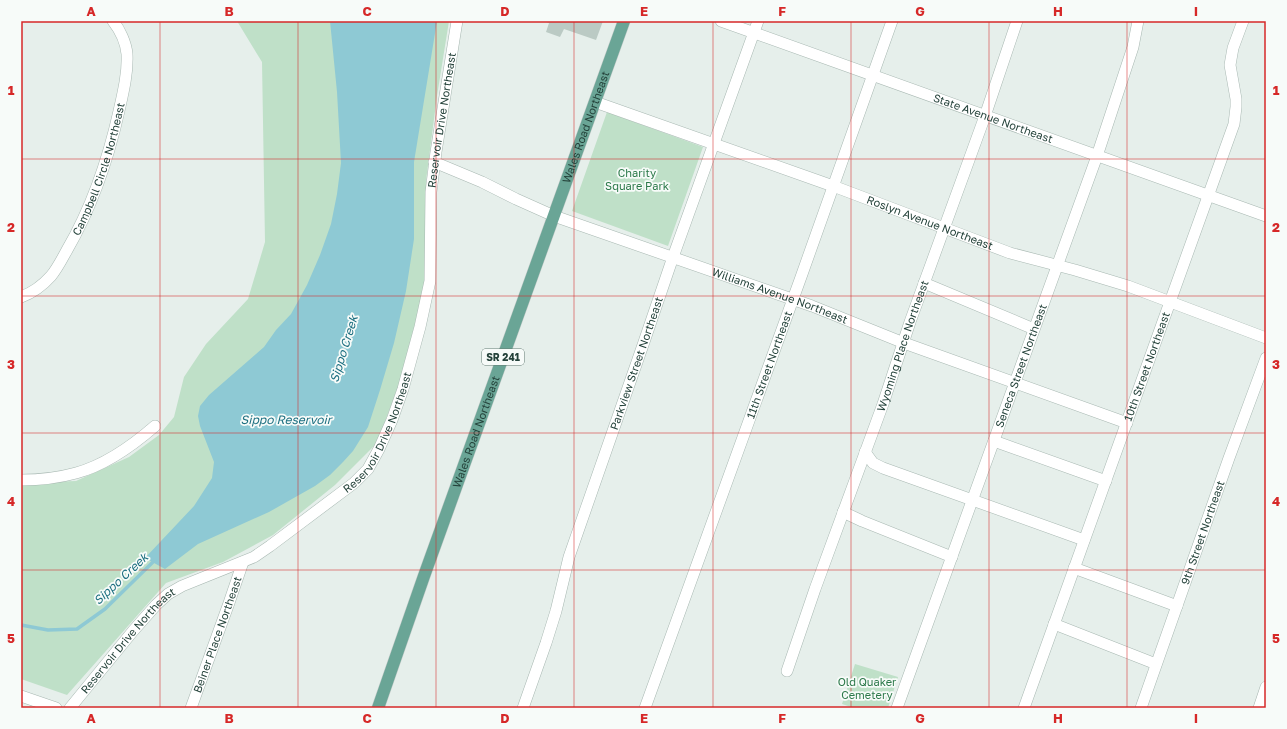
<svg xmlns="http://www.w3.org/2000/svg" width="1287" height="729" viewBox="0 0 1287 729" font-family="'Golos Text',sans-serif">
	<rect width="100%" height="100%" fill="#e6efeb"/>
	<!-- green -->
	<path fill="#bfe0c8" d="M237,21H449L437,96L426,181L427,248L426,275L416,320L399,384L377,443L335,485L273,535L223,562L166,583L67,695L21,679V483L76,481L129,457L159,435L174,417L184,377L206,344L248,299L265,242L262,62Z
		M607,112L703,147L668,246L572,211Z
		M855,664L898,677L888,708H854L842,704Z"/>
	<!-- water -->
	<path fill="#8ec9d4" d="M330,21H437L414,162V239L406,291L394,343L380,390L368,427L353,451L343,462L330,475L315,486L269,512L198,544L165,569L145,558L194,506L212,478L214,462L200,426L198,416L200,406L209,395L264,347L276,330L291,314L307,285L320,255L331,224L337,194L341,163L337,92Z"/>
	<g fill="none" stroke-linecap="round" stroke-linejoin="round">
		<!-- stream -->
		<path stroke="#8ec9d4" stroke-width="3.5" d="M21,625L48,630L77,629L105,609L155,560"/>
	</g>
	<!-- building -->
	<path fill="#bbcac4" d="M546,21H603L596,40L564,29L560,37L546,32L549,23L546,22Z"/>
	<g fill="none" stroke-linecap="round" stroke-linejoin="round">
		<!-- minor casing -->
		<g stroke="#a8b8b2" stroke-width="12">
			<g id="minor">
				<path id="s1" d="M721,21L1266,216"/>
				<path id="s2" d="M595,102L833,186L1010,253L1075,270L1128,286L1266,338"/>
				<path id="s3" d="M434,162L482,182L516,199L554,216L812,306L904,343L1127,423"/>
				<path d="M924,283L1034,329"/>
				<path id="s4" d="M21,297C32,293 43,285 51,276C57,269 62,259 67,250C92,207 108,160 119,111C123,93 128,73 127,54C126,43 120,30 113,21"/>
				<path d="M994,441L1106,481"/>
				<path d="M865,452L873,463L883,468L1084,540"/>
				<path d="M21,480C39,480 58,478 76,473C106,465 132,446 155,426"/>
				<path d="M843,512L862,521L952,557"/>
				<path d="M1074,568L1177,606"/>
				<path d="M1054,624L1156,664"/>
				<path id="s5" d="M787,671L815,589L883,404L910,322L985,116L1017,21"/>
				<path d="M21,696L56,708"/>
				<path id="s6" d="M70,708L133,631L156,605L168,594L182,586L254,557L270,546L354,483L368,469L379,449L392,420L403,389L420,327L430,281L431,192L436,152L457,21"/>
				<path id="s7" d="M191,708L229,603L243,562"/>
				<path id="s8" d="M523,708L546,643L556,611L569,557L644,342L673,257L758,21"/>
				<path id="s9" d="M645,708L801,277L892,21"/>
				<path id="s10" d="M897,708L1097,156L1133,47L1138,21"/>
				<path id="s11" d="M1024,708L1234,124L1236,107V99L1230,65L1233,48L1243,21"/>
				<path id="s12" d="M1141,708L1229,458L1266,358"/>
				<path d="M1259,708L1266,687"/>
			</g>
		</g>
		<!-- major casing -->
		<g stroke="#c2cac8" stroke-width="13">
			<g id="major">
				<path id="s13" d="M378,708L424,576L624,21"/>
			</g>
		</g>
		<!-- minor -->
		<use href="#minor" stroke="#fff" stroke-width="11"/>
		<!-- major -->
		<use href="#major" stroke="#6aa596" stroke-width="12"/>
	</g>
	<!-- grid -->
	<path fill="none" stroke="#d62828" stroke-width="1" stroke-opacity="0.55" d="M160,21V708M298,21V708M436,21V708M574,21V708M713,21V708M851,21V708M989,21V708M1127,21V708M21,159H1266M21,296H1266M21,433H1266M21,570H1266"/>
	<g text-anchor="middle" stroke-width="3.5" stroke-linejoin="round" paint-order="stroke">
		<!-- shield labels -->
		<rect fill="#f7fbf9" stroke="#637a73" stroke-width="1" x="482" y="349" width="42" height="16" rx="3"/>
		<g font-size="10" font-weight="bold" fill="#24423a">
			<text x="503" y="361">SR 241</text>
		</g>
		<!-- street labels -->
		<g font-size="11" fill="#24423a" stroke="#f7fbf9">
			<text dy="4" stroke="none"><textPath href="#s1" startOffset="289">State Avenue Northeast</textPath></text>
			<text dy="4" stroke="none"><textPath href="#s6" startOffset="749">Reservoir Drive Northeast</textPath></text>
			<text dy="4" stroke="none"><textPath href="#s13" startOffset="617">Wales Road Northeast</textPath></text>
			<text dy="4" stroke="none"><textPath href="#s4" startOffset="155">Campbell Circle Northeast</textPath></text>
			<text dy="4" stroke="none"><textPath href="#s2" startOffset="356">Roslyn Avenue Northeast</textPath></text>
			<text dy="4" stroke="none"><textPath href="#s3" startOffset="371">Williams Avenue Northeast</textPath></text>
			<text dy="4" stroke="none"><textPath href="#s5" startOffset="345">Wyoming Place Northeast</textPath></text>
			<text dy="4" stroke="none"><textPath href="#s8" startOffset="363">Parkview Street Northeast</textPath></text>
			<text dy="4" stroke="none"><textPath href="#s9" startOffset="365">11th Street Northeast</textPath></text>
			<text dy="4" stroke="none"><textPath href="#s10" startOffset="364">Seneca Street Northeast</textPath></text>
			<text dy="4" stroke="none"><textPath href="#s11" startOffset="363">10th Street Northeast</textPath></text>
			<text dy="4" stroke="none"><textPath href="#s6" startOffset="425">Reservoir Drive Northeast</textPath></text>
			<text dy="4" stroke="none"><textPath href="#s13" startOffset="293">Wales Road Northeast</textPath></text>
			<text dy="4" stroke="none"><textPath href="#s12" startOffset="186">9th Street Northeast</textPath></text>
			<text dy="4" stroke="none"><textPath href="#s7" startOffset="78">Beiner Place Northeast</textPath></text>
			<text dy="4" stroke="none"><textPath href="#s6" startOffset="89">Reservoir Drive Northeast</textPath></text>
		</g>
		<!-- park labels -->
		<g font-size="11" fill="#2d7a4b" stroke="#f7fbf9">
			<text x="637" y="177">Charity<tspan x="637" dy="13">Square Park</tspan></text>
			<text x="867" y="686">Old Quaker<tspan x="867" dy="13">Cemetery</tspan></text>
		</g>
		<!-- water labels -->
		<g font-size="12" font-style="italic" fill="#1c6f80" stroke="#f7fbf9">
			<text transform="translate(344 349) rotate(-73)" y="4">Sippo Creek</text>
			<text x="286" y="424">Sippo Reservoir</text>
			<text transform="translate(121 579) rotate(-43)" y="4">Sippo Creek</text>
		</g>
	</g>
	<!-- border -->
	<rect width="1287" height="729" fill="none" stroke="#f7fbf9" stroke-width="44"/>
	<rect x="22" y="22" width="1243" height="685" fill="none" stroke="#d62828" stroke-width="1.5"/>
	<g font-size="13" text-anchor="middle" font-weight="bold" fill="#d62828">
		<text x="91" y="16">A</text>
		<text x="229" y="16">B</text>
		<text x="367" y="16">C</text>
		<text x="505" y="16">D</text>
		<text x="644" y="16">E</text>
		<text x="782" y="16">F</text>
		<text x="920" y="16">G</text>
		<text x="1058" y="16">H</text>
		<text x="1196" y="16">I</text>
		<text x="11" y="95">1</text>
		<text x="1276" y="95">1</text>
		<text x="11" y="232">2</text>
		<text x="1276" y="232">2</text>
		<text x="11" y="369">3</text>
		<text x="1276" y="369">3</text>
		<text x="11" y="506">4</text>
		<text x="1276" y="506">4</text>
		<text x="11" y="643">5</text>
		<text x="1276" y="643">5</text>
		<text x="91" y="723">A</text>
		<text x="229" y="723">B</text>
		<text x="367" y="723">C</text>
		<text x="505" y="723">D</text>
		<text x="644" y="723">E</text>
		<text x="782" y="723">F</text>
		<text x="920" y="723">G</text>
		<text x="1058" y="723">H</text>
		<text x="1196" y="723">I</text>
	</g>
</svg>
